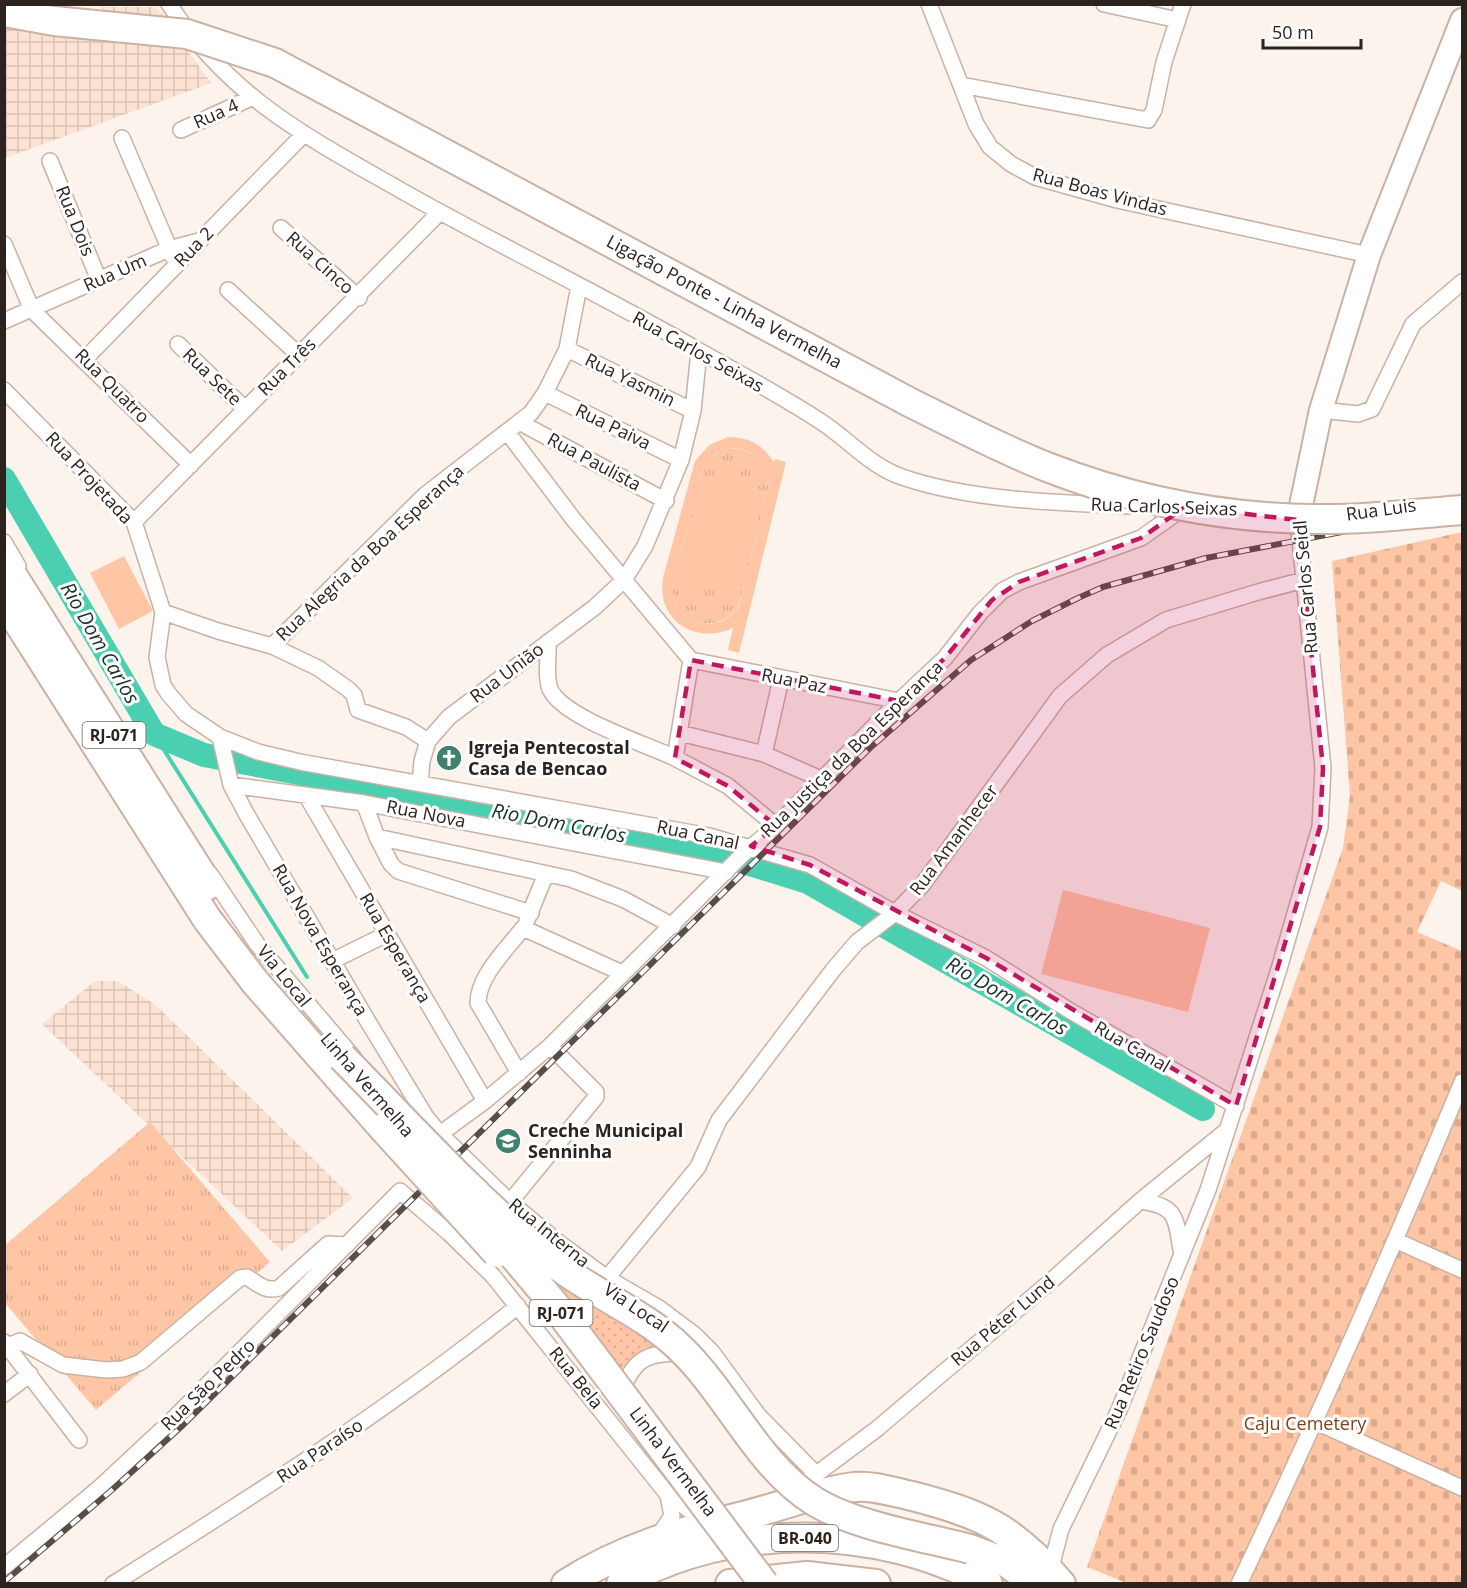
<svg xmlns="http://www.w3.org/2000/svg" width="1467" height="1588" viewBox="0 0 1467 1588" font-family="'Open Sans',sans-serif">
	<defs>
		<pattern id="industrial-grid" width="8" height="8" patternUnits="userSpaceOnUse" patternTransform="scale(1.5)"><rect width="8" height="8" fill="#fce2d3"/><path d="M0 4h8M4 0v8" fill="none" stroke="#d8c2b5"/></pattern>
		<pattern id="grass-tufts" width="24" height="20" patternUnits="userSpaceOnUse" patternTransform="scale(1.5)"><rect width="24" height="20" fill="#ffc6a5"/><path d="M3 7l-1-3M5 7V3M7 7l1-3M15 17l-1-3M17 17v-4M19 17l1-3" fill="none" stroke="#dbaa8e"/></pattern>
		<pattern id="cemetery-stones" width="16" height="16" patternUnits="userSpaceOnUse" patternTransform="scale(1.5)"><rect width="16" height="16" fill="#ffc6a5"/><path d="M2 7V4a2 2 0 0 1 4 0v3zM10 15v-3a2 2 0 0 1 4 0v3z" fill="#dbaa8e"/></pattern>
		<pattern id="park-dots" width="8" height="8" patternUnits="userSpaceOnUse" patternTransform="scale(1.5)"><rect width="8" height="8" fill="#ffc6a5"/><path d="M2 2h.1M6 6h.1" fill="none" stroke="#dbaa8e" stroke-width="1.8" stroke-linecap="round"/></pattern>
	</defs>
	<rect width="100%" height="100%" fill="#fdf3ed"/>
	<!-- industrial -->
	<path fill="url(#industrial-grid)" d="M102,7H157L211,83L5,158V25L102,16Z
		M95,981H118L157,1006L353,1198L282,1251L42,1024Z"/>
	<!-- grass -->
	<path fill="url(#grass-tufts)" d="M726,449C749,446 768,461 769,484L739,605C718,639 668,623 673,583L703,466L711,457Z
		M150,1122L270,1262L96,1410L5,1303L4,1246Z"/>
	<!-- cemetery -->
	<path fill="url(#cemetery-stones)" d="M1462,532V891L1441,881L1417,932L1462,951V1583L1129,1584L1087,1567L1343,848L1350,795L1332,561Z"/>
	<!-- park -->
	<path fill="url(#park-dots)" d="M561,1280L659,1342L616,1372L551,1284Z"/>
	<!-- garden -->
	<path fill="#ffc6a5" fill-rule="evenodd" d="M728,437C749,437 764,445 774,463L775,459L786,462L739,653L728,650L733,628C696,645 656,621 663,578L695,461L709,445ZM732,448C753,449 768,463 769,484L739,606C718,639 668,623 673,583L703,466L715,454Z
		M702,475L765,491L739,595L676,579Z
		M124,556L153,611L119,629L90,573Z
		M1063,890L1210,928L1188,1012L1041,974Z"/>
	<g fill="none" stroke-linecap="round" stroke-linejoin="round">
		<!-- stream -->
		<path stroke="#4ad0b0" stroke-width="4" d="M154,734L307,977"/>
		<!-- river -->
		<path stroke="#4ad0b0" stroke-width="24" d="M4,479L154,734L204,755L705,850L808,882L1203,1109"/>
		<!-- street casing -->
		<g stroke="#c9b1a3" stroke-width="18">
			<path id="street" d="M169,4C230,98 309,138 402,191C501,247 605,296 703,353C742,375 782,396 820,421C848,439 870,466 902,477C972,501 1062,503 1135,506
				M929,4L976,124L990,147L1011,164L1035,177L1117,200L1369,255
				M1104,4L1178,20
				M961,85L1148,120L1154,110L1164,62L1183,4
				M181,130L251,98
				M122,138L173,257
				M50,161L99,280
				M281,228L359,298
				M4,244L32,310L191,465
				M228,290L299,355
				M4,321L169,249L199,241
				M178,344L245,409
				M567,349L693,411
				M85,359L303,135
				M4,390L134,522L163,612L157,657L163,685L168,693L186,714L220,737L258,752L300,762L709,836L810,865L895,913L986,958L1072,1012L1236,1106
				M545,393L681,460
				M1321,410L1358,414L1372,409L1413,324L1462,282
				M521,423L666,501
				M508,433L574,520L691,660
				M134,522L440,212
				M4,542L18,566
				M163,612L218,631L272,646L318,668L348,689L354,695L358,710L406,727L428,741
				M548,642C549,656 545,676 550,689C563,718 646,744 675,758
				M272,646L425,495L531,413L545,393L567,349L579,286
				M691,660L675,758L728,786L776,826
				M691,660L899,701
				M680,733L764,754L823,780
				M220,737L231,785L247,815L367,1020L426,1117L440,1134L510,1202L558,1242L607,1278L659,1308L695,1335L712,1352L758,1415L816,1474
				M764,754L781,679
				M420,784L422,761L428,741L449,717L595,607L624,580L645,546L681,460L693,411L699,351
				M231,785L364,803L726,872
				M306,795L485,1101
				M364,803L377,837L571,879L623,899L673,926
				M377,837L391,864L398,871L531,913
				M210,874L257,944L354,1058
				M527,920L546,874
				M334,960L387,934
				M519,1073L478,1003C478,976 507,949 523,928L622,973
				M440,1134L485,1101L550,1046L743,854L776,826L899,701L945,658L980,613L1002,591L1019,582L1141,538L1185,507
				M1140,1201C1180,1206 1175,1220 1182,1255
				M510,1202L596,1097V1092L550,1046
				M1397,1241L1462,1270
				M607,1278L698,1167L719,1120L833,970L857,942L895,913L923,884L1060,696L1107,655L1166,620L1258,592L1304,580
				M4,1342L79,1440
				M8,1346L20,1341L63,1365L106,1370L123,1369L141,1362L240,1278L247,1277C258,1284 266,1292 279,1288L328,1244L347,1245
				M4,1394L30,1374
				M619,1397C633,1361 643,1352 683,1353
				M1316,1422L1462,1488
				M810,1479L878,1428L1051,1281L1140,1201L1226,1131
				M657,1538L672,1516L668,1495
				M4,1567L98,1489L170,1422L400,1191L449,1233L493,1276L668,1495L692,1512L712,1517
				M1050,1571L1061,1529L1119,1410L1208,1190L1279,969L1320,827L1323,768L1298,520
				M113,1584C252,1497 390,1409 518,1306
				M1239,1584C1318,1418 1392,1251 1462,1082"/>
		</g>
		<!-- secondary casing -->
		<g stroke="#c9b1a3" stroke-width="26">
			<path id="secondary" d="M1298,520L1321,410L1369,255L1462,20"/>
		</g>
		<!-- highway casing -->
		<g stroke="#c9b1a3" stroke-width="32">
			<path id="highway" d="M4,562L208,885
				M4,600L207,919L255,982L383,1128
				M970,1549L1007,1563L1036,1584
				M566,1584C620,1549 681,1531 743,1516C780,1507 816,1492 854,1487C873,1485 893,1492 912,1496C982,1514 1013,1528 1061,1584
				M621,1584C729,1521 880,1523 988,1584
				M730,1584L807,1576L876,1584"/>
		</g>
		<!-- street -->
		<use href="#street" stroke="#fff" stroke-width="15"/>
		<!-- secondary -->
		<use href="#secondary" stroke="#fff" stroke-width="22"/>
		<!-- highway -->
		<use href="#highway" stroke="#fff" stroke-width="28"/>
		<!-- rail casing -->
		<g stroke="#574e49" stroke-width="6">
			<path id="rail" d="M4,1582L113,1489L182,1426L870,748L971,660L1032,621L1078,598L1103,587L1206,558L1462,509"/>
		</g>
		<!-- rail -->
		<use href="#rail" stroke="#fff" stroke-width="4" stroke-dasharray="11" stroke-linecap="butt"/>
		<!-- highway-bridge casing -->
		<g stroke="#c9b1a3" stroke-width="32" stroke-linecap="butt">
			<path id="highway-bridge" d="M4,12L54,21L187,34L275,63L911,403C956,425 1001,449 1047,467C1132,500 1222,518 1313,519C1363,520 1413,514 1462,510
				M342,1057C409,1125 475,1198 549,1259C590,1293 642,1311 680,1348C729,1395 757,1465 814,1501C854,1526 924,1537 970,1549
				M383,1128L497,1253
				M490,1228L554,1304L764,1584"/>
		</g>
		<!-- highway-bridge -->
		<use href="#highway-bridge" stroke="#fff" stroke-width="28"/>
	</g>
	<!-- marked area -->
	<path fill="#c2185b" fill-opacity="0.2" stroke="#c2185b" stroke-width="4.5" stroke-dasharray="12 8" stroke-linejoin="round" d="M1185,507L1298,520L1323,768L1320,827L1236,1106L986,958L810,865L751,846L776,826L728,786L675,758L691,660L899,701L945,658L992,600L1019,582L1141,538Z"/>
	<!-- icons -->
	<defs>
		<g id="church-disc" transform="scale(1.35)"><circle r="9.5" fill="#40806f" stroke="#fff"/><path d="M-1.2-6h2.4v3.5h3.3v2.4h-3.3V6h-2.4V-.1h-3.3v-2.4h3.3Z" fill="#fff"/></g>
		<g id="school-disc" transform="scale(1.35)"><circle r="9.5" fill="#40806f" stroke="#fff"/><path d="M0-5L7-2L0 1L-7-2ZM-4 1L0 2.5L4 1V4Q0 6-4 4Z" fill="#fff"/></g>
	</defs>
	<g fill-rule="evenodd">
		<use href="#church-disc" x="449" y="758"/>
		<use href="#school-disc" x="508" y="1141"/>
	</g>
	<g text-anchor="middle" stroke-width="6" stroke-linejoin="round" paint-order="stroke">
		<!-- shield labels -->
		<g fill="#fff" stroke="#6b6562" stroke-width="1.5">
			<rect x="82.5" y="722" width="63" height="26" rx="4.5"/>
			<rect x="529.5" y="1300" width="63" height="26" rx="4.5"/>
			<rect x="772" y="1525" width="66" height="26" rx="4.5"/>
		</g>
		<g font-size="16" font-weight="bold" fill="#2c231e">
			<text x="114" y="741">RJ-071</text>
			<text x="561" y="1319">RJ-071</text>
			<text x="805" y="1544">BR-040</text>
		</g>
		<!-- street labels -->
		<g font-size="18" fill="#2c231e" stroke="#fff">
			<text transform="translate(216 114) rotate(-24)" y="6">Rua 4</text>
			<text transform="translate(1100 192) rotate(15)" y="6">Rua Boas Vindas</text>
			<text transform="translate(75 221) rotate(68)" y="6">Rua Dois</text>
			<text transform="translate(194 247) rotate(-46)" y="6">Rua 2</text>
			<text transform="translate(320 263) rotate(42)" y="6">Rua Cinco</text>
			<text transform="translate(115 273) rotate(-24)" y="6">Rua Um</text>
			<text transform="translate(724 302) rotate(28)" y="6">Ligação Ponte - Linha Vermelha</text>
			<text transform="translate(698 352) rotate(29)" y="6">Rua Carlos Seixas</text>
			<text transform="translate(287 367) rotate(-45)" y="6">Rua Três</text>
			<text transform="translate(212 377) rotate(44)" y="6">Rua Sete</text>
			<text transform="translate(630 380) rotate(26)" y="6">Rua Yasmin</text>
			<text transform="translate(112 386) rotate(45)" y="6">Rua Quatro</text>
			<text transform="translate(613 427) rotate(26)" y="6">Rua Paiva</text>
			<text transform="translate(594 462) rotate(28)" y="6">Rua Paulista</text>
			<text transform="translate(89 478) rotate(47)" y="6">Rua Projetada</text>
			<text transform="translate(1164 507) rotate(2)" y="6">Rua Carlos Seixas</text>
			<text transform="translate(1381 510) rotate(-8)" y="6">Rua Luis</text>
			<text transform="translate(370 553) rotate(-43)" y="6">Rua Alegria da Boa Esperança</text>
			<text transform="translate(1306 587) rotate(-95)" y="6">Rua Carlos Seidl</text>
			<text transform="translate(507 673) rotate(-37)" y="6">Rua União</text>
			<text transform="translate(794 681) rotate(11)" y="6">Rua Paz</text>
			<text transform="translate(852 749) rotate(-44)" y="6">Rua Justiça da Boa Esperança</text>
			<text transform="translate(426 814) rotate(11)" y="6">Rua Nova</text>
			<text transform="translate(698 835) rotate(12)" y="6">Rua Canal</text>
			<text transform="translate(954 840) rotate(-53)" y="6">Rua Amanhecer</text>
			<text transform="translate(320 940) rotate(60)" y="6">Rua Nova Esperança</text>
			<text transform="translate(395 948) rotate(60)" y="6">Rua Esperança</text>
			<text transform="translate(284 976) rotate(51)" y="6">Via Local</text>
			<text transform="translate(1132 1047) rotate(30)" y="6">Rua Canal</text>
			<text transform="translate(367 1085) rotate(49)" y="6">Linha Vermelha</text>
			<text transform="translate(549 1233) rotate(39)" y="6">Rua Interna</text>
			<text transform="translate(636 1308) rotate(34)" y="6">Via Local</text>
			<text transform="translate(1003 1321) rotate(-40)" y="6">Rua Péter Lund</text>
			<text transform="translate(1142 1353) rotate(-67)" y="6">Rua Retiro Saudoso</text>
			<text transform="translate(576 1378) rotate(51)" y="6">Rua Bela</text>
			<text transform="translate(208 1385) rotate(-44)" y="6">Rua São Pedro</text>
			<text transform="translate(320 1451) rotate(-34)" y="6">Rua Paraíso</text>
			<text transform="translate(673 1462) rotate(53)" y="6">Linha Vermelha</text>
		</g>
		<!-- poi labels -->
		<g font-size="18" font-weight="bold" fill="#2c231e" stroke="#fff" text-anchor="start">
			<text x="468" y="754">Igreja Pentecostal<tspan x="468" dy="21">Casa de Bencao</tspan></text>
			<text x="528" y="1137">Creche Municipal<tspan x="528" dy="21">Senninha</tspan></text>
		</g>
		<!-- park labels -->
		<g font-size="18" fill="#7c431e" stroke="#fff">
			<text x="1305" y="1430">Caju Cemetery</text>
		</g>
		<!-- water labels -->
		<g font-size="20" font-style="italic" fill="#192f29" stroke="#fff">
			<text transform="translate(100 643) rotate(60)" y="7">Rio Dom Carlos</text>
			<text transform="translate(559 823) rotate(11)" y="7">Rio Dom Carlos</text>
			<text transform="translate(1007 996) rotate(30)" y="7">Rio Dom Carlos</text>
		</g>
	</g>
	<!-- border -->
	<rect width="1467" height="1588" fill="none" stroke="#2c231e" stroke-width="12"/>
	<!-- scale -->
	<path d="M1263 39v9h98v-9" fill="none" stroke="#2c231e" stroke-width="3"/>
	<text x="1272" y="39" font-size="18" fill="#2c231e" stroke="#ffffff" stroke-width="4.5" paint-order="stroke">50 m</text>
</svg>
